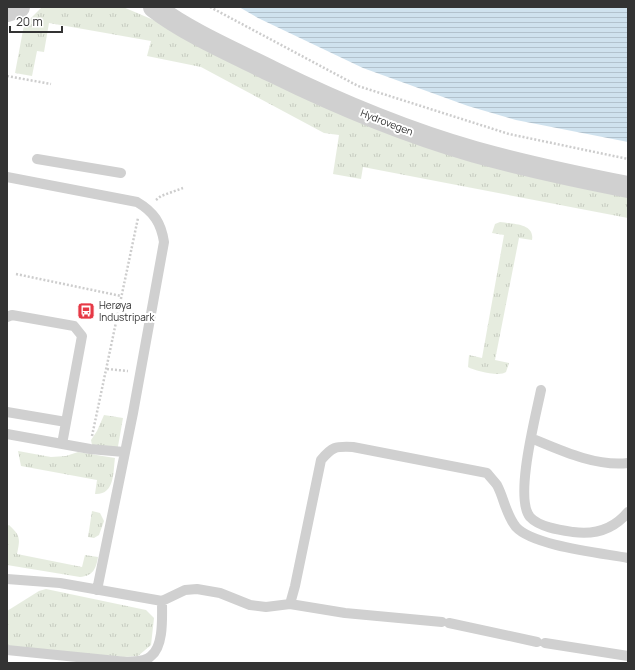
<svg xmlns="http://www.w3.org/2000/svg" width="635" height="670" viewBox="0 0 635 670" font-family="Manrope,sans-serif">
	<defs>
		<pattern id="grass-tufts" width="24" height="20" patternUnits="userSpaceOnUse"><rect width="24" height="20" fill="#e6ecdf"/><path d="M3 7l-1-3M5 7V3M7 7l1-3M15 17l-1-3M17 17v-4M19 17l1-3" fill="none" stroke="#c6cbc0"/></pattern>
		<pattern id="water-rules" width="6" height="5" patternUnits="userSpaceOnUse"><rect width="6" height="5" fill="#cfe2ee"/><path d="M0 2.5h6" fill="none" stroke="#b2c2cd"/></pattern>
	</defs>
	<rect width="100%" height="100%" fill="#fff"/>
	<!-- grass -->
	<path fill="url(#grass-tufts)" d="M42,7H123L163,24L227,60L628,197V218L363,167L361,179L333,174L339,135L324,133L201,67L147,56L151,41L49,23L44,52L37,51L32,76L15,73L24,25Z
		M500,222C512,224 535,223 532,240L519,238L495,360L509,363L506,372C500,377 475,371 468,367L469,355L482,358L504,235L492,233L495,224Z
		M104,415L123,418L117,452L92,445L91,440L97,431Z
		M18,451L51,457L66,456L78,452L115,458C113,472 115,495 95,494L97,480L21,466Z
		M92,511L100,513L104,521L99,535L94,538L88,537Z
		M9,525C21,536 20,539 17,554L82,567L85,555L98,557C96,569 93,576 80,577L7,565V526Z
		M46,589L146,610L154,618L151,645L138,656L124,657L7,647V611L39,591Z"/>
	<!-- water -->
	<path fill="url(#water-rules)" d="M239,7H628V142L516,120L468,106L363,68L258,18Z"/>
	<g fill="none" stroke-linecap="round" stroke-linejoin="round">
		<!-- path -->
		<path stroke="#cdcdcd" stroke-width="2.5" stroke-dasharray="2 2" stroke-linecap="butt" d="M210,7L358,86L509,134L628,159
			M7,76L51,84
			M156,200L161,196L183,188
			M16,274L121,296
			M107,369L128,371
			M92,436L138,218"/>
		<!-- service -->
		<path stroke="#d0d0d0" stroke-width="10" d="M37,159L121,173
			M7,177L137,202C154,212 161,223 164,242L133,413L97,590
			M7,317L12,315L74,326L82,336L62,444
			M541,390C536,415 514,498 530,517C539,527 560,530 573,532C595,535 614,529 628,512
			M7,412L66,422
			M7,434L90,449L124,452
			M531,438C560,450 596,467 628,463
			M7,579L60,583L162,601L185,590L197,589L220,593L250,605L266,607L290,604L295,586L321,460C332,447 335,446 353,447L487,473C490,477 494,481 497,485C504,498 506,515 516,527C533,546 602,553 628,558
			M290,604L345,613L442,622
			M449,623L537,642
			M545,643L628,656
			M7,650L127,662C135,661 145,662 151,656C164,646 162,617 162,601"/>
		<!-- tertiary -->
		<path stroke="#d0d0d0" stroke-width="22" d="M154,7C188,33 235,53 273,72C338,104 405,132 475,152C525,166 577,177 628,187
			M7,11L19,7"/>
	</g>
	<!-- icons -->
	<defs>
		<g id="bus-square" transform="scale(0.9)"><rect x="-9" y="-9" width="18" height="18" rx="4" fill="#e63946" stroke="#fff"/><path d="M-5-6H5V4H4V6H2V4H-2V6H-4V4H-5ZM-3.5-4V0h7V-4ZM-3.5 1.2v1.5H-2V1.2ZM2 1.2v1.5H3.5V1.2Z" fill="#fff"/></g>
	</defs>
	<g fill-rule="evenodd">
		<use href="#bus-square" x="86" y="311"/>
	</g>
	<g text-anchor="middle" stroke-width="4" stroke-linejoin="round" paint-order="stroke">
		<!-- street labels -->
		<g font-size="10" fill="#333" stroke="#fff">
			<text transform="translate(387 122) rotate(21)" y="4">Hydrovegen</text>
		</g>
		<!-- poi labels -->
		<g font-size="10" fill="#333" stroke="#fff" text-anchor="start">
			<text x="99" y="309">Herøya<tspan x="99" dy="12">Industripark</tspan></text>
		</g>
	</g>
	<!-- border -->
	<rect width="635" height="670" fill="none" stroke="#333333" stroke-width="16"/>
	<!-- scale -->
	<path d="M10 26v6h52v-6" fill="none" stroke="#333333" stroke-width="2"/>
	<text x="16" y="26" font-size="12" fill="#333333" stroke="#ffffff" stroke-width="3" paint-order="stroke">20 m</text>
</svg>
